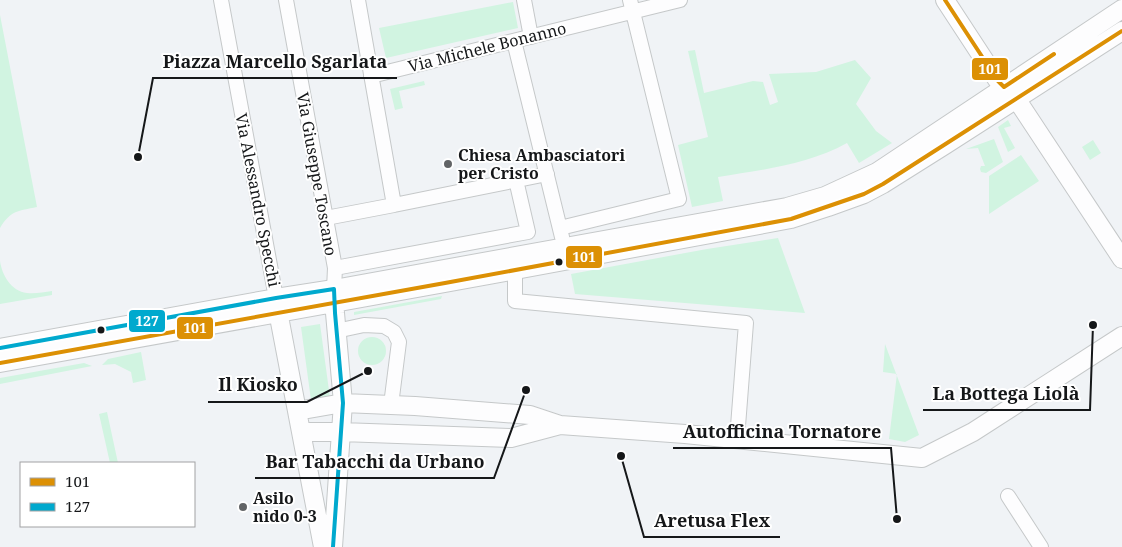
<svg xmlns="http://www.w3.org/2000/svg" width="1122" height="547" viewBox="0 0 1122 547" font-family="'Noto Serif',serif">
	<rect width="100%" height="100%" fill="#f0f3f6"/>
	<!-- green -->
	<path fill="#d1f4e1" d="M513,2L518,28L386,58L379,28Z
		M0,15L37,207C18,211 11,210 0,228Z
		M695,50L704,93L753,81L763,82L770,105L778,102L769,74L816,72L855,60L871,78L856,104L876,131L892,143L859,163L847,143C807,165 761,170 718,177L723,201L692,207L678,145L708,137L688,51Z
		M424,81L425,85L399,91L403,108L395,110L390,89Z
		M1008,120L1011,126L1004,128L1015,148L1008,152L998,127Z
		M994,139L1003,162L986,173L981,172L980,169L981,166H985L978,148L966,149Z
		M1093,140L1101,153L1090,160L1082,147Z
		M1021,155L1039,181L989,214V176Z
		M778,238L805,313L575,294L571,274L707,249Z
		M0,261C2,275 11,291 27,293C35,294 44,292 52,291V295L0,304Z
		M442,296L441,299L354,315V312Z
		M320,324L330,398L311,400L301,327Z
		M358 351a14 14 0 1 1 28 0a14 14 0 1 1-28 0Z
		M885,344L919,435L905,442L889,439L897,374L883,372Z
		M141,352L146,380L133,383L131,372L115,364L102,365L108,359Z
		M84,363L92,366L0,384V378Z
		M107,412L118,463H110L99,414Z"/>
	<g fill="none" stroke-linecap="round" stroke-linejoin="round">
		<!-- minor casing -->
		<g stroke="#c5c8c9" stroke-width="16">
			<path id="minor" d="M221,0L276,298
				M286,0L335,268L334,289
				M524,0L531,37
				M514,41L562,237
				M371,76L680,0
				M394,205L547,174
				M326,218L394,205L358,0
				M560,228L679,199L630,0
				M335,268L528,232L516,180
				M515,270V301L746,323L737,439
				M336,331L364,325L384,326L394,332L399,342L391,405
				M1008,496L1041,547"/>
		</g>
		<!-- tertiary casing -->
		<g stroke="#c5c8c9" stroke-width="20">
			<path id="tertiary" d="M945,0L998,81L1021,106L1122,259
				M276,301L323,547
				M0,348L276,298L334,289L787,207L825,196L877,172L1122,9
				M0,363L445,283L791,219L828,207L864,194L883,184L945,145L1122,31
				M297,411L343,403L415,406L530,415L560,425
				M301,432H341L511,438L560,425L685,434L922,458L973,432L1122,336
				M333,547L343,403L335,313L334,292"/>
		</g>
		<!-- minor -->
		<use href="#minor" stroke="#fdfdfe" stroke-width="14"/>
		<!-- tertiary -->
		<use href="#tertiary" stroke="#fdfdfe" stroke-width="18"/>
		<!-- bus-1 casing -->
		<g stroke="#fff" stroke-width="8">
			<path id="bus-1" d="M945,0L998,81L1004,87L1054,54
				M0,363L445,283L791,219L864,194L883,184L1122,31"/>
		</g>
		<!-- bus-2 casing -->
		<g stroke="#fff" stroke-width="8">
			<path id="bus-2" d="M0,348L276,298L334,289L335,313L343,403L333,547"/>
		</g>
		<!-- bus-1 -->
		<use href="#bus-1" stroke="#dc9004" stroke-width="4"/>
		<!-- bus-2 -->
		<use href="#bus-2" stroke="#00a9ce" stroke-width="4"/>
	</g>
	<!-- markers -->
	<g fill="#626466" stroke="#fff" stroke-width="2">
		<circle cx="448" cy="164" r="5"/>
		<circle cx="243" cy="507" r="5"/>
	</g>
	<g fill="#151719" stroke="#fff" stroke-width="2">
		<circle cx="559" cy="262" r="4.5"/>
		<circle cx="101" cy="330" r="4.5"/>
	</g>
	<g text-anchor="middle" stroke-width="4" stroke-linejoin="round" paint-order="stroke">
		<!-- street labels -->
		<g font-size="16" fill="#151719" stroke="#fff">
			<text transform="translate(487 47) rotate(-14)" y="6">Via Michele Bonanno</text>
			<text transform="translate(317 174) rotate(80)" y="6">Via Giuseppe Toscano</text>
			<text transform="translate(258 200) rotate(79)" y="6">Via Alessandro Specchi</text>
		</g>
		<!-- poi labels -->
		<g font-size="16" font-weight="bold" fill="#151719" stroke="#fff" text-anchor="start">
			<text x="458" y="161">Chiesa Ambasciatori<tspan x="458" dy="18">per Cristo</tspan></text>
			<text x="253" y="504">Asilo<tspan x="253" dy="18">nido 0-3</tspan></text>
		</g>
	</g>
	<!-- callouts -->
	<path fill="none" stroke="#151719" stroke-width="2" d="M138 157L153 78H397M368 371L307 402H208M1093 325L1090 410H923M897 519L891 448H673M526 390L494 478H255M621 456L644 537H780"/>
	<g fill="#151719" stroke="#fff" stroke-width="2">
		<circle cx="138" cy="157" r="5"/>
		<circle cx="368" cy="371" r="5"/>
		<circle cx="1093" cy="325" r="5"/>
		<circle cx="897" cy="519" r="5"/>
		<circle cx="526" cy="390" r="5"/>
		<circle cx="621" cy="456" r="5"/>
	</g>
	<g font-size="18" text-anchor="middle" font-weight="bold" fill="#151719" stroke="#fff" stroke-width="4" stroke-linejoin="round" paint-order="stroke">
		<text x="275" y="68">Piazza Marcello Sgarlata</text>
		<text x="258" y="391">Il Kiosko</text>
		<text x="1006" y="400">La Bottega Liolà</text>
		<text x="782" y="438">Autofficina Tornatore</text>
		<text x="375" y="468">Bar Tabacchi da Urbano</text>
		<text x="712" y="527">Aretusa Flex</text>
	</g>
	<g stroke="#fff" stroke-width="2">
		<rect x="971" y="57" width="38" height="24" rx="5" fill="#dc9004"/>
		<rect x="565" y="245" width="38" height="24" rx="5" fill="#dc9004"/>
		<rect x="128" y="309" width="38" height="24" rx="5" fill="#00a9ce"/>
		<rect x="176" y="316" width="38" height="24" rx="5" fill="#dc9004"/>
	</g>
	<g font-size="14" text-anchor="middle" font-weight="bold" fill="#fff">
		<text x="990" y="74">101</text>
		<text x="584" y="262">101</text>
		<text x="147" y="326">127</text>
		<text x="195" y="333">101</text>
	</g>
	<!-- legend -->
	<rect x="20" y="462" width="175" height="65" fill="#ffffff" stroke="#a1a2a3"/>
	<rect x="30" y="478" width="25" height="8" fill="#dc9004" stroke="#a1a2a3"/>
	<text x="65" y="487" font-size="15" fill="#151719">101</text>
	<rect x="30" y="503" width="25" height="8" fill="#00a9ce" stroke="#a1a2a3"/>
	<text x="65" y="512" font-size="15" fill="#151719">127</text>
</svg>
